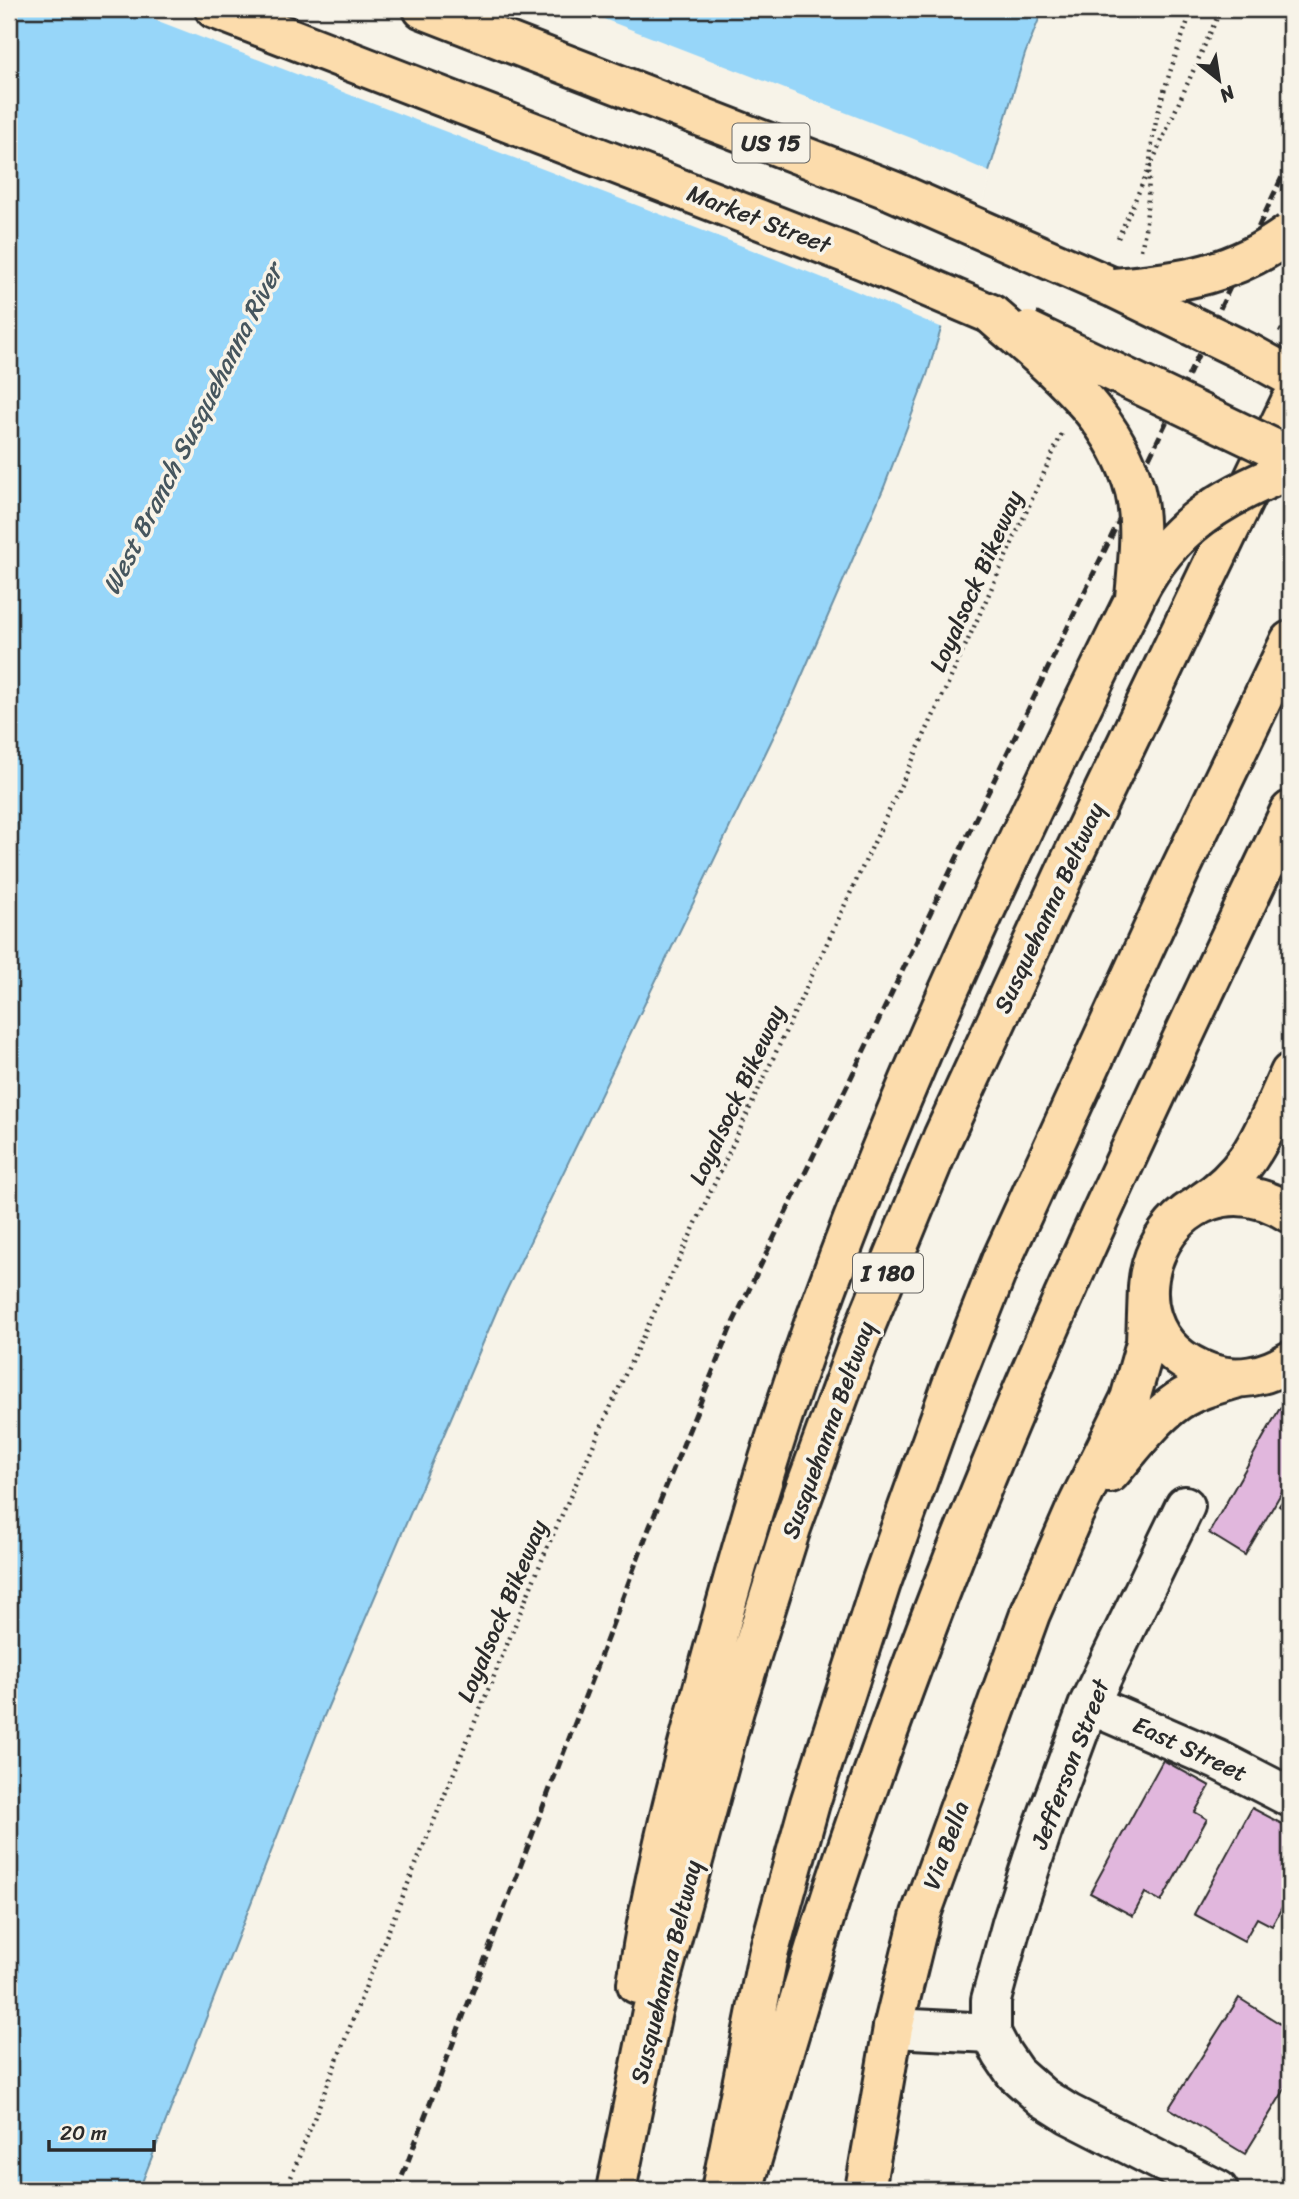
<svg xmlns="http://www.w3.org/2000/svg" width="1299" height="2199" viewBox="0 0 1299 2199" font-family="Sriracha,sans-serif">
	<rect width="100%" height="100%" fill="#f7f3e8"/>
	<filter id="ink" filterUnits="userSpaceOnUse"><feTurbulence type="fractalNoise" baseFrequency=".0143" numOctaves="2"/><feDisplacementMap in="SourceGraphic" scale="14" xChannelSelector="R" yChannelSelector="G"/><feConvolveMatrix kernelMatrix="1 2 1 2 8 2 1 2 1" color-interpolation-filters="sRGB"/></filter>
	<g filter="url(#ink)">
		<!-- water -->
		<path fill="#97d6f9" stroke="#6c92a7" stroke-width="2" d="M9,9H1043L1025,54L927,375L884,487L794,694L497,1310L324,1716L139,2190H9Z"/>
		<!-- pier -->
		<path fill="#f7f3e8" d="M127,9H578L914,139L992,173L945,329L851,289L722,238Z"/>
		<!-- building -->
		<path fill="#e1b7dd" stroke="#2b2b2b" stroke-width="2" d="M1280,1408L1290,1414V1478L1245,1555L1209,1533Z
			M1290,1489V1513L1279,1506Z
			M1163,1760L1210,1786L1195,1812L1207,1819L1161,1902L1145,1893L1133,1916L1090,1893Z
			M1252,1808L1290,1828V1892L1272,1926L1257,1918L1244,1941L1194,1914Z
			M1239,1998L1290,2030V2081L1245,2154L1169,2108Z
			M1110,2183V2190H1031V2188Z"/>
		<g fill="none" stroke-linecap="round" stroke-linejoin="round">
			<!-- minor casing -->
			<g stroke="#2b2b2b" stroke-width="44">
				<path id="minor" d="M1089,1704L1218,1760L1290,1797
					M893,2028L991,2033L1002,2054L1015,2073L1042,2097L1069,2114L1218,2190
					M991,2033V2000L1012,1923L1042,1831L1089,1704L1185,1506"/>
			</g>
			<!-- major casing -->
			<g stroke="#2b2b2b" stroke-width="44">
				<path id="major" d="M1200,1204C1255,1168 1264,1129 1290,1073
					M1290,1213C1171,1139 1084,1329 1209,1373C1236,1382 1266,1377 1290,1361
					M1110,1473C1131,1449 1152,1419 1178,1401C1196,1389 1218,1384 1238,1378
					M865,2190L893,2028L921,1914L1030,1614L1074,1513L1130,1399L1146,1343L1148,1287"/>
			</g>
			<!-- highway casing -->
			<g stroke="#2b2b2b" stroke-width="44">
				<path id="highway" d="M215,9L864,260L991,314
					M423,9L893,191L1114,288
					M1250,354L1290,376
					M637,1984C654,1866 686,1751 717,1637C746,1532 777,1427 814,1324C903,1075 1018,835 1135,598
					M744,2186C773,2089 801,1991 832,1894C865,1793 902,1692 940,1593C1043,1326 1168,1069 1290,811
					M616,2190L652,2011L734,1710L791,1528L858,1344L943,1137L1070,862L1290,403
					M721,2190L768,1955L810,1803L881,1583L952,1385L1001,1261L1181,868L1290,641"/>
			</g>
			<!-- path -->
			<path stroke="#2b2b2b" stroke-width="4.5" stroke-dasharray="2 5" stroke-linecap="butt" d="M1141,250C1150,214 1147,179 1152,143C1159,97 1177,53 1192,9
				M286,2190L373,1968L547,1548L624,1377L937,708L1063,431"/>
			<!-- minor -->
			<use href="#minor" stroke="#f7f3e8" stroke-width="38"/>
			<!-- major -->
			<use href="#major" stroke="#fcdcac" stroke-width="38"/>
			<!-- highway -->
			<use href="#highway" stroke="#fcdcac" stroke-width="38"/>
			<!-- rail -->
			<path stroke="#2b2b2b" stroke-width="5" stroke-dasharray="10 5" stroke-linecap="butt" d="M397,2190L650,1526L731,1327L1177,400L1290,160"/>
			<!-- highway-bridge casing -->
			<g stroke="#2b2b2b" stroke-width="44" stroke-linecap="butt">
				<path id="highway-bridge" d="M1114,288C1183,282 1233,275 1290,233
					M1114,288L1250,354
					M991,314C1047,364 1115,413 1135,491C1143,525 1138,563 1135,598
					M1028,331L1289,456
					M1137,593C1171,527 1223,496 1290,470"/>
			</g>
			<!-- path-bridge -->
			<path stroke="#2b2b2b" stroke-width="4.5" stroke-dasharray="2 5" stroke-linecap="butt" d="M1118,238L1221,9
				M1279,330L1290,336"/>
			<!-- highway-bridge -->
			<use href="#highway-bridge" stroke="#fcdcac" stroke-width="38"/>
		</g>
	</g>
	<g text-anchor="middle" stroke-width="7" stroke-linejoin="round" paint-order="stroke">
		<!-- shield labels -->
		<g fill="#f7f3e8" stroke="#686764" stroke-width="2">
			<rect x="732.5" y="123.5" width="77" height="39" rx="5"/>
			<rect x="853" y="1253.5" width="70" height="39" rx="5"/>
		</g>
		<g font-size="23" font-weight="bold" fill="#2b2b2b">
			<text x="771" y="151">US 15</text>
			<text x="888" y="1281">I 180</text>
		</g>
		<!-- street labels -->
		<g font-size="24" fill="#2b2b2b" stroke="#f7f3e8">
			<text transform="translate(759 219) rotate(21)" y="8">Market Street</text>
			<text transform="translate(976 581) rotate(-66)" y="8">Loyalsock Bikeway</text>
			<text transform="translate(1049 908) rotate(-65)" y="8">Susquehanna Beltway</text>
			<text transform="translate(737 1095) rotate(-65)" y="8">Loyalsock Bikeway</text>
			<text transform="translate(828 1430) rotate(-70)" y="8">Susquehanna Beltway</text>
			<text transform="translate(502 1611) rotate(-67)" y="8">Loyalsock Bikeway</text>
			<text transform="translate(1190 1749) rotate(25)" y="8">East Street</text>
			<text transform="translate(1070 1764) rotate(-69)" y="8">Jefferson Street</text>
			<text transform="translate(946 1845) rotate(-70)" y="8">Via Bella</text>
			<text transform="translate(666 1972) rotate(-76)" y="8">Susquehanna Beltway</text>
		</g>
		<!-- water labels -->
		<g font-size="26" font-style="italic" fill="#46565e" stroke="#f7f3e8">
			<text transform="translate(192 429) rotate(-63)" y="9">West Branch Susquehanna River</text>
		</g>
	</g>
	<!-- margin -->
	<rect width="1299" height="2199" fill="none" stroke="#f7f3e8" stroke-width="35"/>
	<rect x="18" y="18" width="1264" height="2164" fill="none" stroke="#2b2b2b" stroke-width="2.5" filter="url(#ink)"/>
	<!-- north arrow -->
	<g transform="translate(1219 80) rotate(150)" stroke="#f7f3e8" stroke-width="5" paint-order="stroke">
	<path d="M0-5L12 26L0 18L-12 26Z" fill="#2b2b2b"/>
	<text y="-10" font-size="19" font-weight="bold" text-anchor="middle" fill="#2b2b2b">N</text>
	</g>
	<!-- scale -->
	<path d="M49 2140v10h105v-10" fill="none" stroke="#2b2b2b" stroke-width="3.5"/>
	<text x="60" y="2140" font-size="21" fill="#2b2b2b" stroke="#f7f3e8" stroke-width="5" paint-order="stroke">20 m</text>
</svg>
